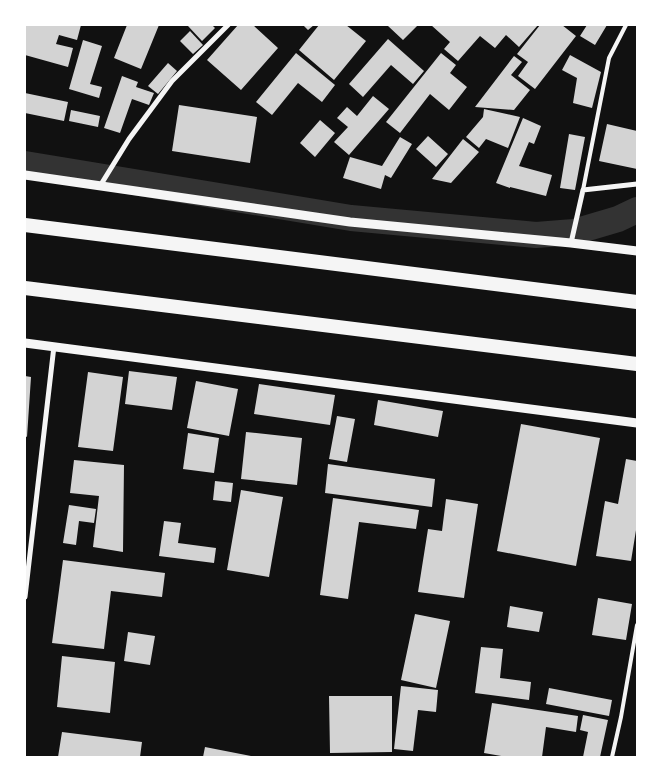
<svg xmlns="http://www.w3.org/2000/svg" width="662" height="782" viewBox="0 0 662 782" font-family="'Noto Sans',sans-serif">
	<rect width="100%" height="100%" fill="#111"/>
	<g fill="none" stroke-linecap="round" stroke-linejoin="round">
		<!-- canal -->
		<path stroke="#333" stroke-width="26" d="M25,164L351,218L536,235L574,232L618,219L637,210"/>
	</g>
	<!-- building -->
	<path fill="#d3d3d3" d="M26,25H81L77,40L59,35L56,44L73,48L68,67L25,55Z
		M127,25H159L141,69L114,58Z
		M189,25H212L215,28L202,41L188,26Z
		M238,25H253L278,48L241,90L207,60Z
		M303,25H314L308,30Z
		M319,25H346L366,41L334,80L299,50Z
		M389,25H418L403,40L388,26Z
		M431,25L507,26L538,25L519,47L506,35L495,48L480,36L458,61L444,49L450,42Z
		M540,25H562L576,36L535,89L518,76L528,62L517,54Z
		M587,25H607L595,45L580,36Z
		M190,31L203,45L193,54L180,41Z
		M388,39L424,71L413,84L391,65L363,97L349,84Z
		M83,40L102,46L90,84L102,87L99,98L69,89Z
		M296,53L335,85L322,102L298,83L272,115L256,102Z
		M441,53L456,65L450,73L467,87L449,110L430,94L400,133L386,122Z
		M570,55L601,72L592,108L573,103L577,78L562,70Z
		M514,56L522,62L511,75L530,90L514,110L475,107Z
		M168,63L177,71L158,94L148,86Z
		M122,76L138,82L136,87L154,93L149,105L132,99L120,133L104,128Z
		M25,93L68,102L64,121L25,113Z
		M373,96L389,109L349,155L334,142L348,127L337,118L347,107L357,116Z
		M179,105L257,117L250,163L172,151Z
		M484,109L520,117L508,148L486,139L479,148L466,137L483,117Z
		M71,110L100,116L98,127L69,121Z
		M523,118L541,126L534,144L529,142L519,166L552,175L546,196L510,187V188L496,183Z
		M320,120L335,133L315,157L300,143Z
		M607,124L637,131V169L599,161Z
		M569,134L585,137L575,190L560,188Z
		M428,136L448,154L436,167L416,149Z
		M400,137L412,144L391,178L385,175L381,189L343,178L350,157L382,166Z
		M463,139L479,152L451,183L432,179Z
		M129,371L177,377L172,410L125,404Z
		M88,372L123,377L113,451L78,447Z
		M25,376L31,377L27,437L25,436Z
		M196,381L238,389L229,436L187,428Z
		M259,384L335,395L330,425L254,414Z
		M378,400L443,411L438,437L374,425Z
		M337,416L355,419L347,462L329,459Z
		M521,424L600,438L576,566L497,551Z
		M246,432L302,438L297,485L241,479Z
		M188,433L219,438L214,473L183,469Z
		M626,459L637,461V524L631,561L596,556L605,501L618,504Z
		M74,460L124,465L123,552L93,547L99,496L70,493Z
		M328,464L435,479L432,507L325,493Z
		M215,481L233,483L231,502L213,500Z
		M241,490L283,497L269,577L227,570Z
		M333,498L419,510L416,529L359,522L348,599L320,595Z
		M446,499L478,504L464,598L418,592L428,529L442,531Z
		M69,505L96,509L94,523L79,521L76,545L63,543Z
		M164,521L181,523L178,543L216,548L214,563L159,556Z
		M63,560L165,573L162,597L111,591L104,649L52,643Z
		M598,598L632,604L626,640L592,635Z
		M510,606L543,612L539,632L507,627Z
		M415,614L450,621L436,688L401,680Z
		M128,632L155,636L150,665L124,661Z
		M481,647L503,649L500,678L531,682L529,700L475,693Z
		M62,656L115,662L110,713L57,707Z
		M401,686L438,690L436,712L418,710L413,751L394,749Z
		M549,688L612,700L609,716L546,704Z
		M329,696H392V752L330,753Z
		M492,703L578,716L576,732L546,727L542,757H507L484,753Z
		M583,715L608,720L600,757H583L588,732L580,730Z
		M62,732L142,742L140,757H58Z
		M205,747L251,756V757H203Z"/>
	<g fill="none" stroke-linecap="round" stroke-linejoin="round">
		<!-- service -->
		<path stroke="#f5f5f5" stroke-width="4" d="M583,190L609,58L626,25
			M612,757L621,717L637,625"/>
		<!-- minor -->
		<path stroke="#f5f5f5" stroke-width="5" d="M100,186L129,139L172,81L228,25
			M571,243L583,190L637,184
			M25,597L54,346"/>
		<!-- tertiary -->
		<path stroke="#f5f5f5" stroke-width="9" d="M25,175L350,222L571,243L637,251
			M25,343L637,423"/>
		<!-- trunk -->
		<path stroke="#f5f5f5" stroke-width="14" d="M25,225L637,302
			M25,288L637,364"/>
	</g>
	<!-- border -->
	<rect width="662" height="782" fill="none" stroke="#ffffff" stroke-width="52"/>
</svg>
